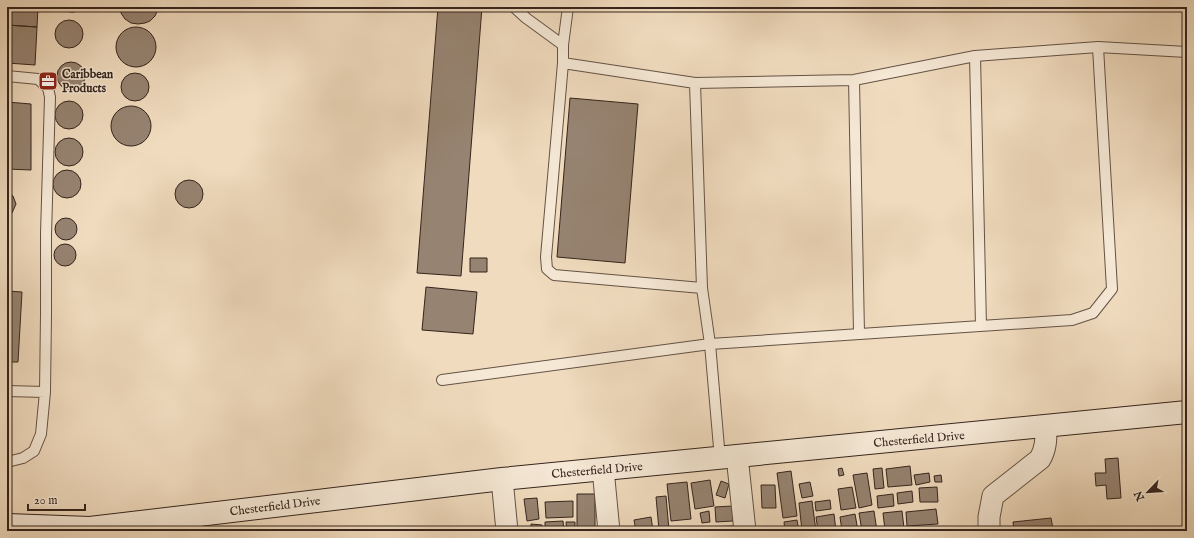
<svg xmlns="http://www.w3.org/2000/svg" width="1194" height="538" viewBox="0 0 1194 538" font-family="'IM FELL English',serif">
	<rect width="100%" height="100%" fill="#f0dbbe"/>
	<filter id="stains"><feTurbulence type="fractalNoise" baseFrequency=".005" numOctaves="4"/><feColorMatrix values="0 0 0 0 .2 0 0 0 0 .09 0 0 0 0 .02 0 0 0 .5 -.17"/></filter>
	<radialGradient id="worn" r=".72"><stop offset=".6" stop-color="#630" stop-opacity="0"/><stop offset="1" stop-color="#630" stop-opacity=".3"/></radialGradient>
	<!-- building -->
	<path fill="#968371" stroke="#35241d" d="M7,7H38L37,27L7,25Z
		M61,7H82L74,12H70Z
		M119,7H159L155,16L150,21L145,23L138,24L131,23L125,19L121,13Z
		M438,7H482L461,276L417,273Z
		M55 34a14 14 0 1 1 28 0a14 14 0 1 1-28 0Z
		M7,25L37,27L35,65L7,63Z
		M116 47a20 20 0 1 1 40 0a20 20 0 1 1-40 0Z
		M57 76a14 14 0 1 1 28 0a14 14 0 1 1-28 0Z
		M121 87a14 14 0 1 1 28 0a14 14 0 1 1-28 0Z
		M570,98L638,104L625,263L557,257Z
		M55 115a14 14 0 1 1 28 0a14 14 0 1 1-28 0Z
		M7,102L31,104V170L7,169Z
		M111 126a20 20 0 1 1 40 0a20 20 0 1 1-40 0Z
		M55 152a14 14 0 1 1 28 0a14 14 0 1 1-28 0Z
		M53 184a14 14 0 1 1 28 0a14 14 0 1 1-28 0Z
		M175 194a14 14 0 1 1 28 0a14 14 0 1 1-28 0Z
		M7,191L13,196L16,204L12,213L7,217Z
		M55 229a11 11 0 1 1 22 0a11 11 0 1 1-22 0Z
		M54 255a11 11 0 1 1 22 0a11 11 0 1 1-22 0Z
		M470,258H487V272H470Z
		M426,287L477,292L473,334L422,330Z
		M7,291L22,292L18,362H7Z
		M1118,458L1121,498L1107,499L1106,485L1096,486L1095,473H1106L1105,459Z
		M910,466L912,485L888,487L886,469Z
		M842,468L844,475L839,476L838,469Z
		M882,468L884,488L875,489L873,469Z
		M791,471L797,516L783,518L777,473Z
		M867,473L872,505L859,508L853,475Z
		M929,473L930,482L916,485L914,475Z
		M941,475L942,482H935L934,476Z
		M710,480L714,506L695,509L691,483Z
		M721,481L729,484L725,498L716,495Z
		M687,482L691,519L671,521L667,484Z
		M810,482L813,496L802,498L799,484Z
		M761,485H775L776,508H762Z
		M852,487L856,508L841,510L838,489Z
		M937,487L938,502H920L919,488Z
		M912,491L913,502L898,504L897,493Z
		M577,494H595V531H577Z
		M893,494L894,506L878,508L877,496Z
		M666,496L669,530H659L656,497Z
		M537,498L539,519L527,521L524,499Z
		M830,500L831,509L816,511L815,502Z
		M573,501V517L546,518L545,502Z
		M812,501L816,531H802L799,503Z
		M732,506L733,521L716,522L715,507Z
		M936,509L938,524L907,526L906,512Z
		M709,511L710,522L702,523L700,513Z
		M874,511L877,531H862L859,513Z
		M902,511L904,528L885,530L883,513Z
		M834,514L836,531H818L816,517Z
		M855,514L858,531H842L840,517Z
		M651,517L653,531H636L634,520Z
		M1051,518L1053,529L1014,531L1013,522Z
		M797,520L799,531H785L784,522Z
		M563,521L564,531H545V522Z
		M566,522H575V531H567Z
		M531,524L542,525V531H531Z
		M735,526V531H698V527Z
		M947,527V531H907Z"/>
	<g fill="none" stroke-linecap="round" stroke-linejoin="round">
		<!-- lane casing -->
		<g stroke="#645245" stroke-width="12">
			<path id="lane" d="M514,7L526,18L563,45
				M568,7L563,45V63L695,83L854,80L975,56L1098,47L1187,52
				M975,56L981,326
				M563,63L546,257L547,269L554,275L702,288
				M7,76L38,79L48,88L50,97L46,234V314L45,392L41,434L34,451L23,458L7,462
				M854,80L859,333
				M695,83L702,288L710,344L720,459
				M442,380L710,344L1072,320L1093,313L1112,289L1098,47
				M7,391L45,392
				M197,515V531"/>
		</g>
		<!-- street casing -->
		<g stroke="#645245" stroke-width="23">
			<path id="street" d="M737,456L745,531
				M603,469L609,531
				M502,479L507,531
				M989,531V517L993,496L1040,459C1046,449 1046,439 1046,427"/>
		</g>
		<!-- secondary casing -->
		<g stroke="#35241d" stroke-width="24">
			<path id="secondary" d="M7,525L90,528L502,479L1187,412"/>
		</g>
		<!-- lane -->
		<use href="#lane" stroke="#f5e8d5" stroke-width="10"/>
		<!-- street -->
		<use href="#street" stroke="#f5e8d5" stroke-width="21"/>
		<!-- secondary -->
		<use href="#secondary" stroke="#f5e8d5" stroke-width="22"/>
	</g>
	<!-- icons -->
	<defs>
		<g id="office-square" transform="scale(1)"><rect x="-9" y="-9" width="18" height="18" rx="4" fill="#8f2418" stroke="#f5e8d5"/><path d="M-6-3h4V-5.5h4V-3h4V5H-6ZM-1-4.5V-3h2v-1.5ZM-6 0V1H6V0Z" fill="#fff"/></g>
	</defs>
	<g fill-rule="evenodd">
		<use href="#office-square" x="48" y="81"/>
	</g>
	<g text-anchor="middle" stroke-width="3" stroke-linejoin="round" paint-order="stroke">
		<!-- poi labels -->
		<g font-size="12" font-weight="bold" fill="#35241d" stroke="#f5e8d5" text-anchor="start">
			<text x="62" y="78">Caribbean<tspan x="62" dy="14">Products</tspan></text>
		</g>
		<!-- street labels -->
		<g font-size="12" fill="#35241d" stroke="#f5e8d5">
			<text transform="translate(919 439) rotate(-5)" y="4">Chesterfield Drive</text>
			<text transform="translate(597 470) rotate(-5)" y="4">Chesterfield Drive</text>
			<text transform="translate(275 506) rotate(-7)" y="4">Chesterfield Drive</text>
		</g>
	</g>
	<!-- margin -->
	<rect width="1194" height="538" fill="none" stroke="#f0dbbe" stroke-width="24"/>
	<rect x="8" y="8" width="1178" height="522" fill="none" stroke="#35241d" stroke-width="2"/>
	<rect x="12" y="12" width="1170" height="514" fill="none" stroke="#35241d"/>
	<!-- north arrow -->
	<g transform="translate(1148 492) rotate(245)" stroke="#f5e8d5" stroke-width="3" paint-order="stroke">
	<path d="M0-3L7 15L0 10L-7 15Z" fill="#35241d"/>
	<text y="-6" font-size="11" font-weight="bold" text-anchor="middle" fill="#35241d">N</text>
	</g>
	<!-- scale -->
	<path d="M28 504v6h57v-6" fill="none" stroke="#35241d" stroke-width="2"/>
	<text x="34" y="504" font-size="12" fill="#35241d" stroke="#f5e8d5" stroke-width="3" paint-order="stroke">20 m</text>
	<rect width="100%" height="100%" filter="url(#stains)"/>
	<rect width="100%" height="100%" fill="url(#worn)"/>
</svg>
